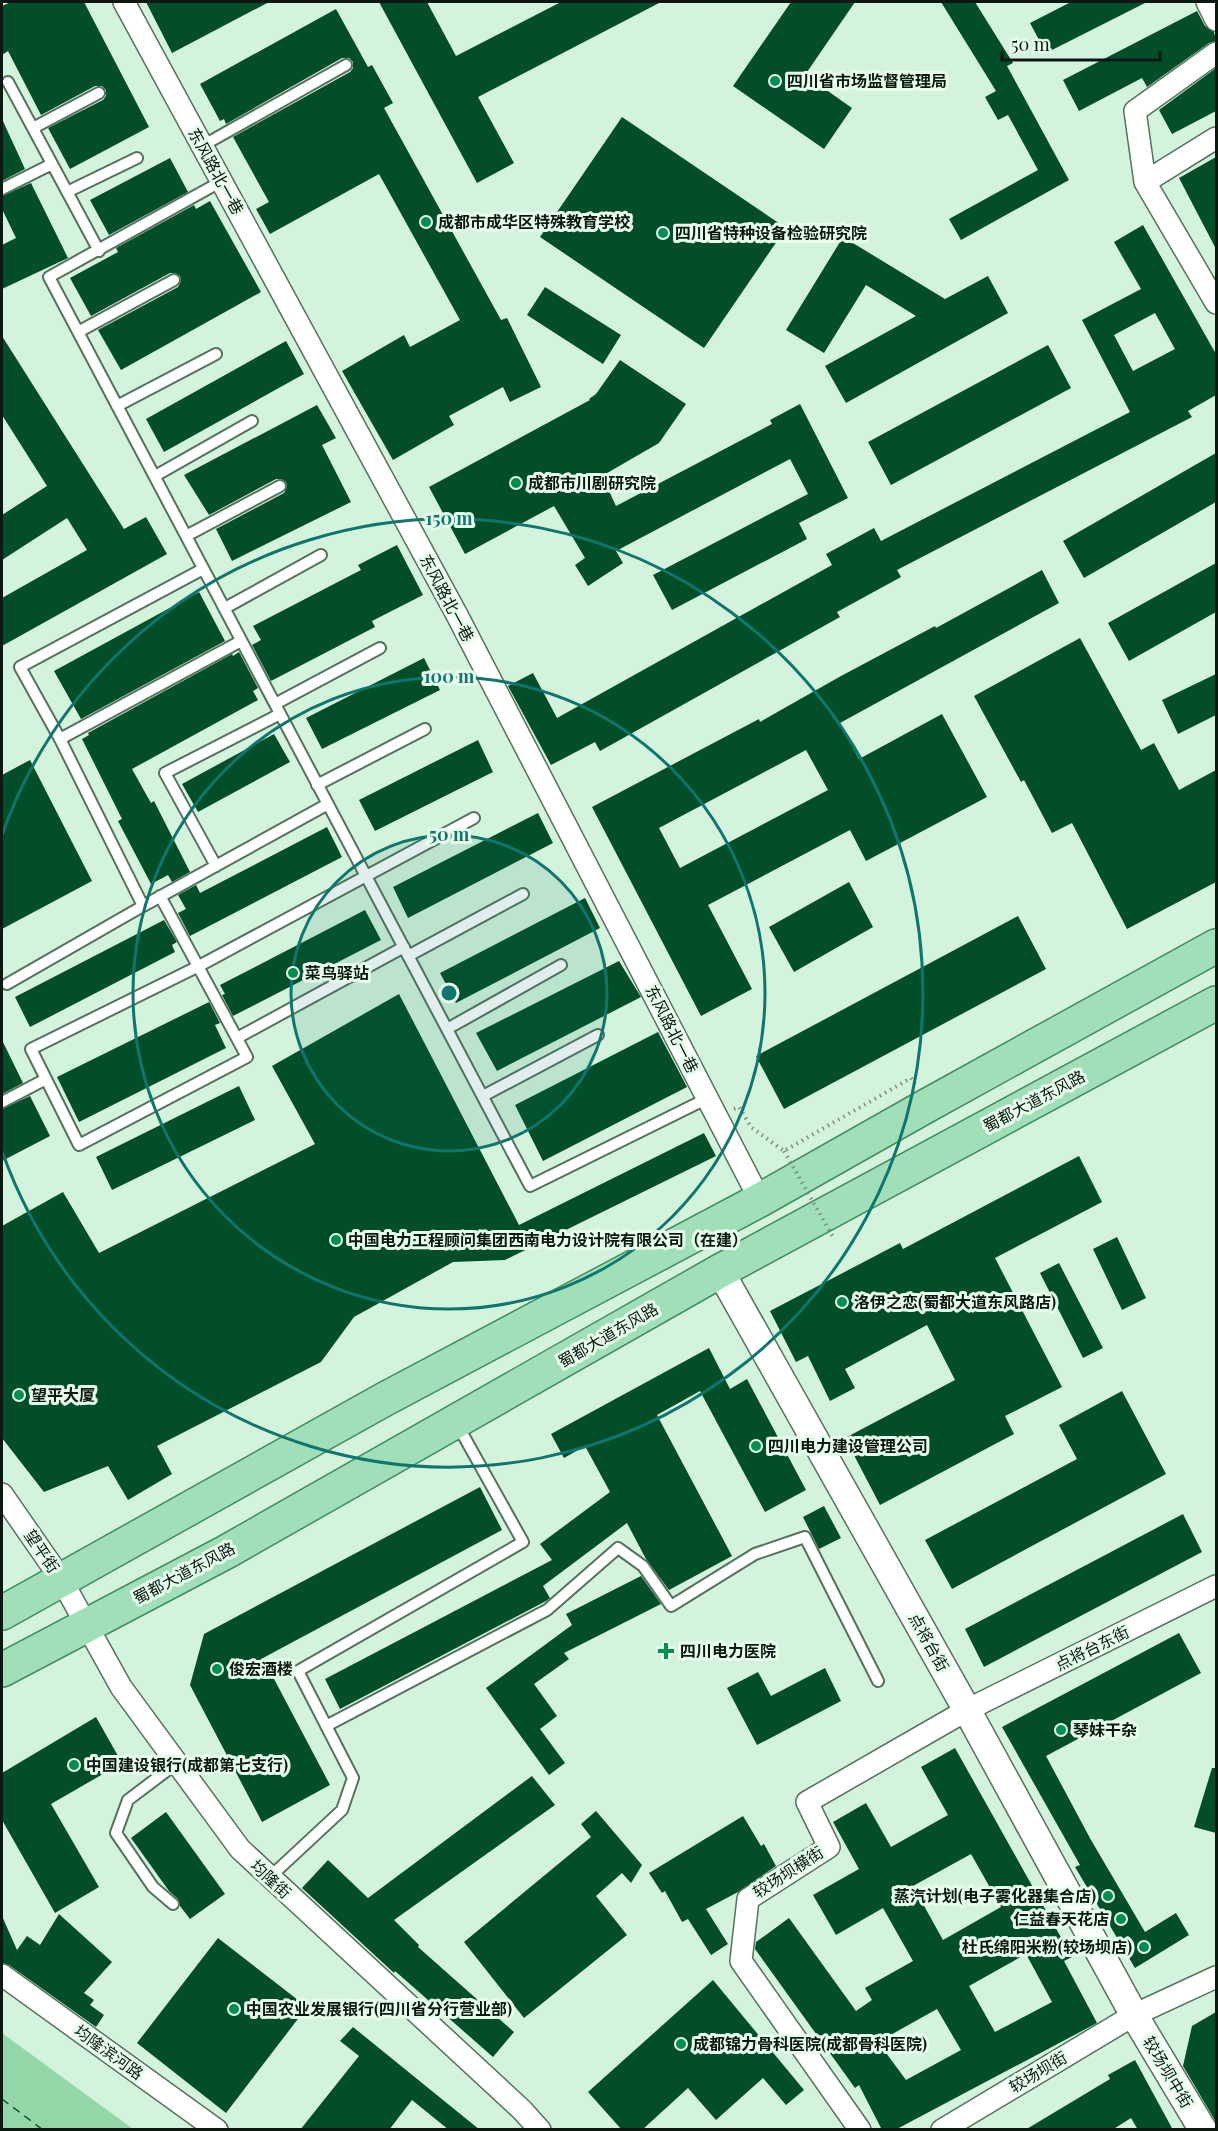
<svg xmlns="http://www.w3.org/2000/svg" width="1218" height="2131" viewBox="0 0 1218 2131" font-family="'Playfair Display','Noto Sans SC',serif">
	<rect width="100%" height="100%" fill="#d4f3dc"/>
	<!-- water -->
	<path fill="#93d6a7" d="M2,2033L133,2129H2Z"/>
	<g fill="none" stroke-linecap="round" stroke-linejoin="round">
		<!-- ferry -->
		<path stroke="#0b5a30" stroke-width="1.5" stroke-dasharray="8 6" stroke-linecap="butt" d="M2,2099L43,2130"/>
	</g>
	<!-- building -->
	<path fill="#014e28" fill-rule="evenodd" d="M11,2H84L149,127L70,169L48,128L103,100L106,96V90L102,86H95L41,115L8,51L2,55V6Z
		M146,2H269L172,53Z
		M379,2H427L456,56L561,2H661L478,97L514,163L477,183Z
		M791,2H855L805,75L852,108L824,149L733,86Z
		M941,2H975L1013,63L1007,66L1069,180L961,240L949,219L1038,170L1008,115L998,120L985,97L996,91Z
		M1071,2H1147L1046,53L1030,23Z
		M336,9L368,67L372,65L393,103L384,108L501,320L507,318L541,387L510,402L503,387L449,416L454,425L393,460L342,371L404,335L410,347L460,320L379,174L270,234L256,209L269,202L233,137L350,72L353,68V62L349,58H342L226,124L224,119L220,121L200,84Z
		M1197,11L1205,26L1214,32L1216,41L1209,43L1147,87L1142,78L1079,111L1063,80Z
		M1216,68V111L1172,134L1159,110Z
		M622,117L786,228L704,348L540,237Z
		M2,119L25,169L2,181Z
		M1216,157V249L1179,178Z
		M170,158L188,192L109,235L90,200Z
		M31,183L68,258L2,289V245L16,238L2,209V196Z
		M210,201L261,292L121,370L98,330L178,287L181,281L180,276L175,273H170L91,316L70,278L118,252L116,248L194,205L196,209Z
		M1143,225L1216,354V395L1188,411L1192,417L897,570L901,577L837,612L840,617L600,751L595,742L551,765L508,686L533,673L557,718L832,565L826,554L874,528L881,541L1130,412L1082,320L1141,289L1114,242ZM1155,313L1175,349L1133,371L1114,335Z
		M843,237L945,299L988,276L1008,313L846,403L825,366L916,316L866,285L824,353L786,330Z
		M545,287L621,335L603,364L527,315Z
		M2,336L124,529L146,517L167,554L2,646V598L87,550L67,518L2,560V515L47,486L2,415Z
		M286,341L304,374L164,452L146,419Z
		M1048,345L1071,388L891,485L868,442Z
		M620,360L686,404L659,443L602,476L616,506L772,424L770,420L800,404L848,498L799,523L807,539L672,610L653,575L808,494L790,459L616,551L623,563L588,586L575,565L585,558L554,506L465,554L429,487L590,400L589,399L596,394Z
		M317,405L336,438L322,445L351,502L232,561L216,529L284,493L287,487L286,482L281,479H276L209,515L184,475Z
		M1216,453V502L1084,578L1063,541Z
		M397,545L423,595L372,621L375,627L271,681L252,645L261,640L253,626L361,570L358,565Z
		M1216,563V612L1129,661L1108,623Z
		M1042,570L1059,603L840,723L859,759L942,714L987,797L866,861L850,830L708,905L752,989L701,1016L592,807L759,719L760,722L841,676L935,626L936,628ZM806,750L828,790L680,868L659,828Z
		M199,592L225,641L81,719L54,671Z
		M1080,638L1141,750L1154,743L1179,790L1216,770V882L1127,929L1072,823L1052,833L1024,780L1021,782L974,696Z
		M239,652L258,688L253,691L258,700L132,769L151,803L154,801L190,872L172,882L168,875L151,884L118,821L122,819L82,739L89,735L88,733L232,654L233,656Z
		M424,658L440,690L322,749L306,718Z
		M1216,674V715L1178,734L1162,700Z
		M274,734L290,762L198,812L182,784Z
		M478,740L493,772L375,831L359,800Z
		M30,760L92,881L2,929V775Z
		M538,813L553,843L408,918L393,887Z
		M327,827L342,857L190,936L178,913L186,909L178,895L196,885L200,893Z
		M849,882L873,927L794,972L769,927Z
		M585,898L600,928L456,1003L440,973Z
		M365,910L381,940L233,1016L222,995L225,994L220,985Z
		M1018,916L1046,969L784,1109L756,1056Z
		M164,920L177,942L172,945L175,952L30,1027L15,997Z
		M619,961L641,997L497,1071L476,1033Z
		M399,994L519,1225L704,1133L716,1156L505,1260L453,1262L354,1317L321,1362L157,1446L172,1474L128,1500L108,1466L44,1492L2,1438V1226L63,1192L99,1253L315,1144L272,1066Z
		M209,1002L220,1023L215,1025L226,1048L79,1122L57,1077Z
		M658,1032L687,1087L543,1161L515,1105Z
		M2,1040L23,1083L2,1094Z
		M239,1086L255,1120L112,1190L96,1157Z
		M30,1096L50,1136L2,1161V1109Z
		M1079,1156L1102,1202L995,1258L1062,1387L1005,1416L1014,1434L880,1505L845,1438L955,1380L927,1325L845,1369L855,1388L830,1401L808,1356L796,1362L770,1311L900,1243L903,1249Z
		M1117,1237L1146,1298L1122,1310L1093,1249Z
		M1059,1263L1103,1348L1083,1358L1040,1273Z
		M709,1348L730,1389L747,1379L806,1490L765,1512L700,1391L657,1415L732,1556L669,1590L646,1559L627,1523L543,1586L550,1598L546,1601L340,1709L325,1679L552,1560L540,1544L610,1492L585,1446L564,1458L551,1434Z
		M1122,1391L1166,1474L952,1589L925,1540L1077,1459L1059,1425Z
		M480,1487L502,1530L263,1658L330,1785L262,1822L190,1685L204,1634Z
		M824,1506L841,1538L819,1549L803,1517Z
		M1183,1514L1202,1552L984,1667L965,1629Z
		M641,1576L661,1604L564,1653L569,1659L534,1684L557,1716L540,1729L565,1763L549,1775L486,1688L572,1625L566,1614Z
		M1179,1633L1201,1673L1046,1756L1091,1840L1145,1932L1176,1913L1189,1935L1135,1968L1075,1867L1080,1865L1002,1727Z
		M825,1668L841,1701L757,1745L727,1688L758,1672L771,1696Z
		M96,1717L122,1763L51,1804L99,1887L55,1913L2,1820V1773Z
		M955,1748L1072,1957L1064,1961L1097,2023L895,2130H882L859,2085L855,2088L755,1949L756,1942L789,1918L856,2011L872,2000L865,1988L913,1961L883,1908L836,1935L813,1895L859,1869L833,1822L866,1803L891,1847L948,1815L921,1767ZM971,1854L1001,1907L943,1940L913,1886ZM1026,1954L1052,2002L995,2032L969,1986ZM937,2009L961,2050L906,2080L878,2042Z
		M1212,1768H1216V1833L1194,1827Z
		M532,1776L555,1805L394,1920L419,1945L418,1947L514,2032L493,2057L395,1971L394,1973L302,1888L328,1860L368,1898Z
		M596,1811L642,1865L631,1883L622,1873L596,1896L627,1935L524,2018L464,1942L591,1837L581,1824Z
		M166,1812L225,1894L190,1919L180,1906L178,1899L169,1891L131,1838Z
		M743,1816L761,1846L764,1844L776,1866L738,1892L706,1909L728,1944L711,1955L688,1919L682,1922L665,1891L662,1893L649,1873Z
		M59,1914L112,1962L84,1993L94,2000L90,2005L104,2015L96,2027L9,1965L2,1963V1916L17,1950L27,1936L40,1945Z
		M218,1938L307,2007L226,2113L137,2043Z
		M713,1980L804,2090L786,2105L763,2078L716,2120L688,2088L642,2130H622L588,2092Z
		M1216,2012V2122L1183,2066L1192,2026Z
		M353,2027L480,2130H449L412,2100L389,2130H300L359,2056L340,2041Z
		M1135,2060L1173,2130H1138L1131,2118L1112,2130H1025L1110,2079L1108,2075Z"/>
	<g fill="none" stroke-linecap="round" stroke-linejoin="round">
		<!-- service casing -->
		<g stroke="#56725e" stroke-width="14">
			<path id="service" d="M8,82L99,251
				M33,128L99,93
				M202,146L346,65
				M222,181L49,277L530,1186L708,1098
				M2,189L52,164
				M67,192L137,158
				M78,332L174,280
				M117,406L216,354
				M155,476L252,421
				M186,536L280,486
				M203,569L20,667L60,739L241,641
				M225,608L321,555
				M275,704L380,648
				M60,739L143,906L328,804
				M317,785L425,729
				M216,866L165,773L280,714
				M160,896L247,1057L79,1145L31,1049L199,966L474,818
				M408,956L523,894
				M7,984L143,906
				M447,1029L561,965
				M237,1038L404,947
				M483,1096L598,1035
				M2,1102L46,1079
				M326,1726L547,1610L618,1548L643,1566L671,1606L755,1554L805,1537L878,1681
				M270,1877L342,1810L353,1778L298,1671L523,1542L457,1424
				M173,1904L153,1887L116,1833L128,1800L177,1763"/>
		</g>
		<!-- minor casing -->
		<g stroke="#56725e" stroke-width="24">
			<path id="minor" d="M124,2L457,615L760,1200
				M1207,2L1216,20
				M1216,138L1145,182L1216,303
				M1145,182L1135,111L1216,53
				M2,1494L61,1579L121,1687L240,1849L522,2110L540,2130
				M2,1975L217,2130
				M860,2130L741,1961L748,1899L829,1847L807,1802L967,1710L1216,1586
				M942,2130L1134,2015L1216,1977"/>
		</g>
		<!-- tertiary casing -->
		<g stroke="#56725e" stroke-width="30">
			<path id="tertiary" d="M720,1271L967,1710L1134,2015L1203,2130"/>
		</g>
		<!-- primary casing -->
		<g stroke="#438c5d" stroke-width="36">
			<path id="primary" d="M2,1613L385,1399L760,1200L928,1105L1216,946
				M2,1670L226,1552L720,1271L1216,1003"/>
		</g>
		<!-- path -->
		<path stroke="#7b9181" stroke-width="4" stroke-dasharray="1.5 4.5" stroke-linecap="butt" d="M734,1109L739,1107L751,1127L784,1151L911,1078L915,1084"/>
		<!-- service -->
		<use href="#service" stroke="#fff" stroke-width="10"/>
		<!-- minor -->
		<use href="#minor" stroke="#fff" stroke-width="21"/>
		<!-- tertiary -->
		<use href="#tertiary" stroke="#fff" stroke-width="27"/>
		<!-- primary -->
		<use href="#primary" stroke="#a0dfb7" stroke-width="33"/>
		<!-- path-bridge -->
		<path stroke="#7b9181" stroke-width="4" stroke-dasharray="1.5 4.5" stroke-linecap="butt" d="M784,1151L833,1237"/>
	</g>
	<!-- distance rings -->
	<circle cx="449" cy="993" r="158" fill="#0f766e" fill-opacity=".12"/>
	<g fill="none" stroke="#0f766e" stroke-width="3">
		<circle cx="449" cy="993" r="158"/>
		<circle cx="449" cy="993" r="316"/>
		<path d="M2 835A474 474 0 1 1 2 1151"/>
	</g>
	<!-- markers -->
	<g fill="#028e4c" stroke="#e6feec" stroke-width="2">
		<circle cx="775" cy="81" r="6"/>
		<circle cx="426" cy="222" r="6"/>
		<circle cx="663" cy="233" r="6"/>
		<circle cx="516" cy="483" r="6"/>
		<circle cx="293" cy="973" r="6"/>
		<circle cx="336" cy="1240" r="6"/>
		<circle cx="842" cy="1302" r="6"/>
		<circle cx="19" cy="1395" r="6"/>
		<circle cx="756" cy="1446" r="6"/>
		<path d="M663 1642h6v6h6v6h-6v6h-6v-6h-6v-6h6z"/>
		<circle cx="217" cy="1669" r="6"/>
		<circle cx="1061" cy="1730" r="6"/>
		<circle cx="74" cy="1765" r="6"/>
		<circle cx="1108" cy="1896" r="6"/>
		<circle cx="1121" cy="1919" r="6"/>
		<circle cx="1144" cy="1947" r="6"/>
		<circle cx="234" cy="2009" r="6"/>
		<circle cx="681" cy="2044" r="6"/>
	</g>
	<g text-anchor="middle" stroke-width="6" stroke-linejoin="round" paint-order="stroke">
		<!-- poi labels -->
		<g font-size="16" font-weight="bold" fill="#0d1810" stroke="#e6feec" text-anchor="start">
			<text x="787" y="87">四川省市场监督管理局</text>
			<text x="438" y="228">成都市成华区特殊教育学校</text>
			<text x="675" y="239">四川省特种设备检验研究院</text>
			<text x="528" y="489">成都市川剧研究院</text>
			<text x="305" y="979">菜鸟驿站</text>
			<text x="348" y="1246">中国电力工程顾问集团西南电力设计院有限公司（在建）</text>
			<text x="854" y="1308">洛伊之恋(蜀都大道东风路店)</text>
			<text x="31" y="1401">望平大厦</text>
			<text x="768" y="1452">四川电力建设管理公司</text>
			<text x="680" y="1657">四川电力医院</text>
			<text x="229" y="1675">俊宏酒楼</text>
			<text x="1073" y="1736">琴妹干杂</text>
			<text x="86" y="1771">中国建设银行(成都第七支行)</text>
			<text x="1096" y="1902" text-anchor="end">蒸汽计划(电子雾化器集合店)</text>
			<text x="1109" y="1925" text-anchor="end">仁益春天花店</text>
			<text x="1132" y="1953" text-anchor="end">杜氏绵阳米粉(较场坝店)</text>
			<text x="246" y="2015">中国农业发展银行(四川省分行营业部)</text>
			<text x="693" y="2050">成都锦力骨科医院(成都骨科医院)</text>
		</g>
		<!-- street labels -->
		<g font-size="16" fill="#0d1810" stroke="#e6feec">
			<text transform="translate(216 171) rotate(61)" y="6">东风路北一巷</text>
			<text transform="translate(447 598) rotate(62)" y="6">东风路北一巷</text>
			<text transform="translate(672 1029) rotate(63)" y="6">东风路北一巷</text>
			<text transform="translate(1034 1101) rotate(-28)" y="6">蜀都大道东风路</text>
			<text transform="translate(608 1335) rotate(-30)" y="6">蜀都大道东风路</text>
			<text transform="translate(42 1551) rotate(56)" y="6">望平街</text>
			<text transform="translate(184 1573) rotate(-28)" y="6">蜀都大道东风路</text>
			<text transform="translate(929 1642) rotate(61)" y="6">点将台街</text>
			<text transform="translate(1092 1648) rotate(-26)" y="6">点将台东街</text>
			<text transform="translate(788 1872) rotate(-33)" y="6">较场坝横街</text>
			<text transform="translate(271 1879) rotate(43)" y="6">均隆街</text>
			<text transform="translate(109 2052) rotate(36)" y="6">均隆滨河路</text>
			<text transform="translate(1038 2072) rotate(-31)" y="6">较场坝街</text>
			<text transform="translate(1168 2072) rotate(59)" y="6">较场坝中街</text>
		</g>
	</g>
	<circle cx="449" cy="993" r="9" fill="#0f766e" stroke="#e6feec" stroke-width="3"/>
	<g font-size="18" text-anchor="middle" font-weight="bold" fill="#0f766e" stroke="#e6feec" stroke-width="6" stroke-linejoin="round" paint-order="stroke">
		<text x="449" y="525">150 m</text>
		<text x="449" y="683">100 m</text>
		<text x="449" y="841">50 m</text>
	</g>
	<!-- border -->
	<rect width="1218" height="2131" fill="none" stroke="#0d1810" stroke-width="6"/>
	<!-- scale -->
	<path d="M1002 51v9h158v-9" fill="none" stroke="#0d1810" stroke-width="3"/>
	<text x="1011" y="51" font-size="18" fill="#0d1810" stroke="#e6feec" stroke-width="4.5" paint-order="stroke">50 m</text>
</svg>
